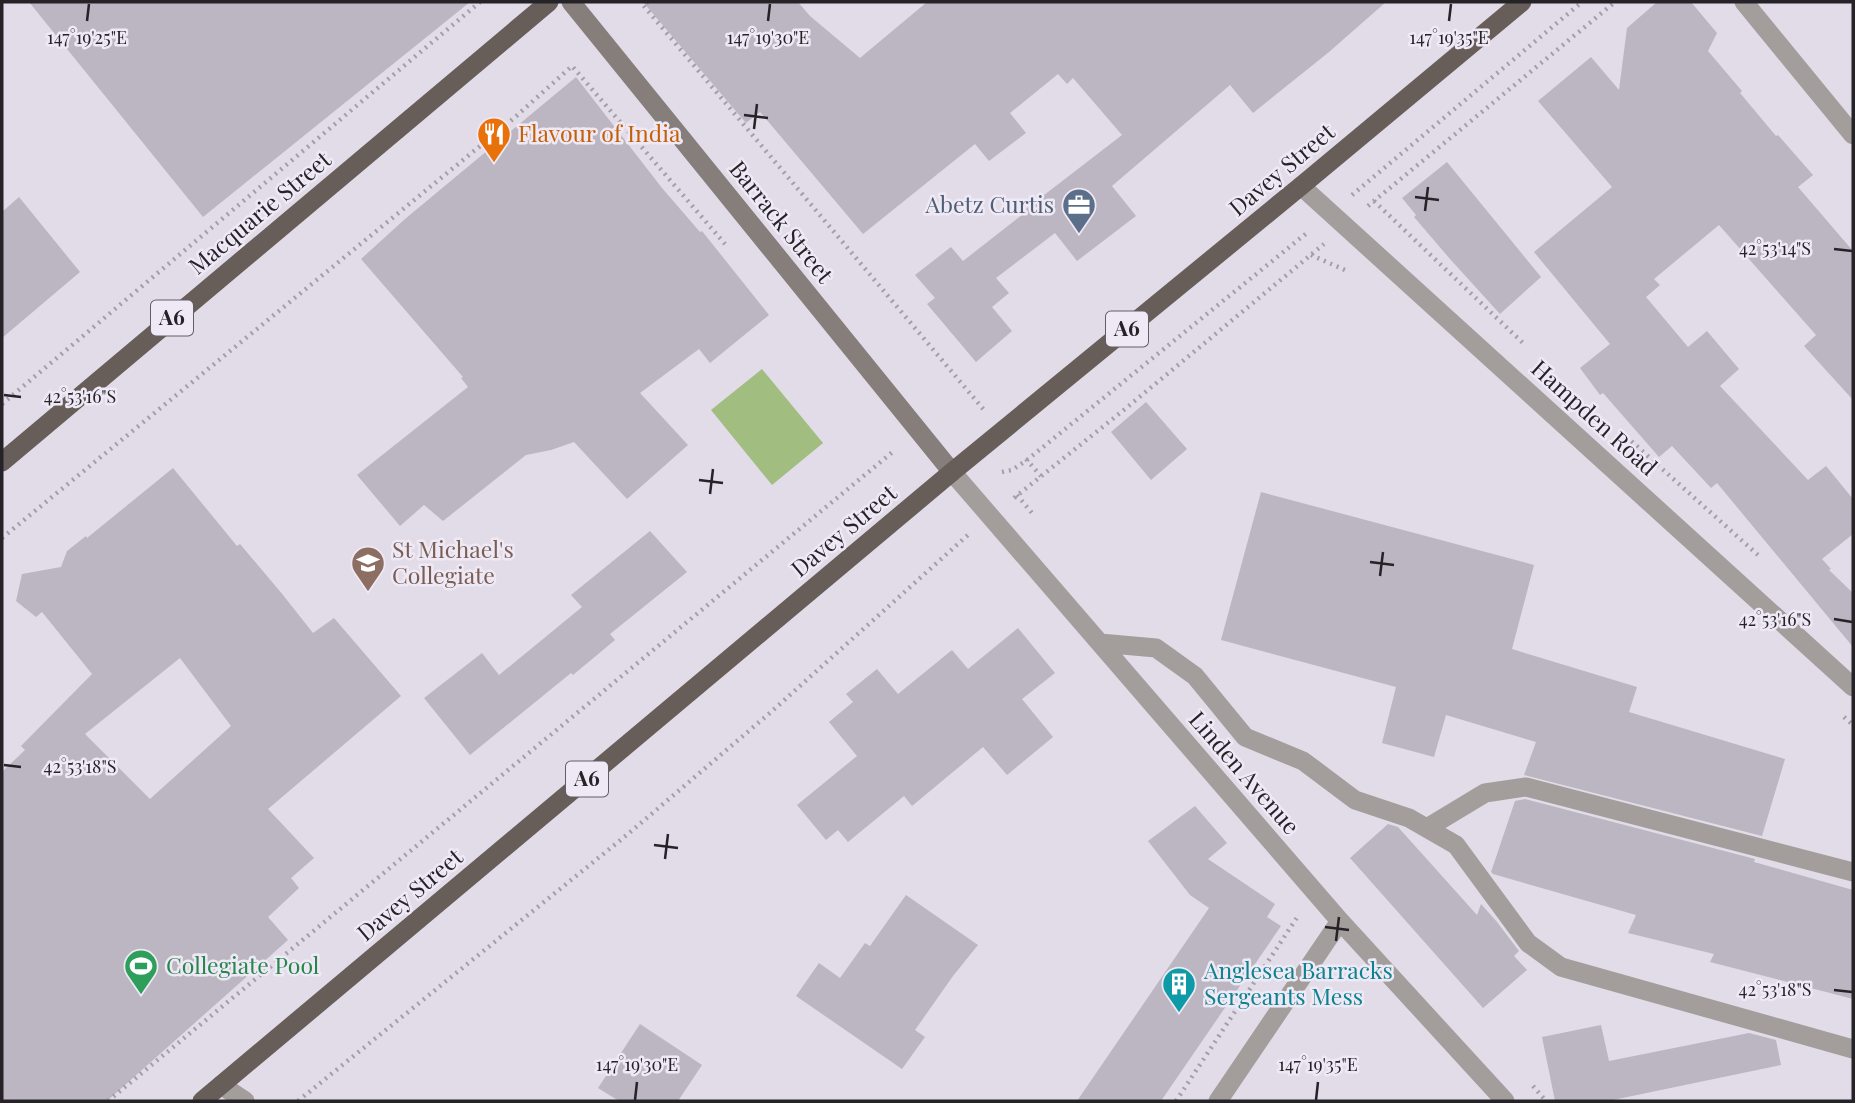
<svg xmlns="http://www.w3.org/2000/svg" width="1855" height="1103" viewBox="0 0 1855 1103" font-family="'Playfair Display',serif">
	<rect width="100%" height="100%" fill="#e1dce8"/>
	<!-- green -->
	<path fill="#a2bd80" d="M762,369L823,443L772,485L711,410Z"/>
	<!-- building -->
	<path fill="#bbb6c1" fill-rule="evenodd" d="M29,2H470L203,217Z
		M643,2H798L810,16L860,58L927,2H1386L1329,52L1253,113L1230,85L1112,186L1136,216L1077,261L1055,233L996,278L1009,293L992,307L1012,331L976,362L927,304L935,298L915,275L951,247L963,261L1027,211L1026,209L1122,135L1073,78L1067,84L1058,74L1010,113L1026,133L989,161L975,144L863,234L760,112L746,123Z
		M1657,2H1691L1717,33L1708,51L1742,91L1740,93L1776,136L1778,135L1813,175L1798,187L1853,251V400L1804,346L1816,335L1719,225L1654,279L1660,285L1646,297L1688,347L1707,331L1739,369L1720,386L1808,480L1826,466L1853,499V534L1822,559L1831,569L1829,570L1853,593V647L1717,483L1711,488L1672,446L1659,457L1603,393L1600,395L1580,368L1610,344L1534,252L1612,187L1538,101L1591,57L1619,90L1627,28Z
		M576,77L662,188L700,232L702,231L769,315L710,363L699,349L640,393L688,445L627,499L574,442L551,450L526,455L443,521L424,505L400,526L357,475L468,387L461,378L463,377L361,259L405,219Z
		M1447,162L1541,277L1500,314L1450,259L1414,217L1416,215L1402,198Z
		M19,197L80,272L2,338V212Z
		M1146,402L1187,449L1151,480L1111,432Z
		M173,468L237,546L240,544L283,595L313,633L334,618L401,696L268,809L314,858L291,878L299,888L268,917L288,940L107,1101H2V772L25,750L21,746L92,674L42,612L36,617L16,601L22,574L61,567L67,551L86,536L87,538ZM180,658L231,726L150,799L85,734Z
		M1261,492L1534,565L1512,649L1637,687L1629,712L1785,759L1762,836L1524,775L1536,742L1446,715L1434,757L1382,743L1396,687L1221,640Z
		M650,531L687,572L610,634L615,640L573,675L571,673L470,755L424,698L482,653L499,675L582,607L571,595Z
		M1018,628L1055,673L1022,699L1053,737L1007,775L983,747L912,806L904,796L848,842L838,830L826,840L797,805L857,756L829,722L853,702L846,694L877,669L898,694L952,650L968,669Z
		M1525,799L1755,859L1754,862L1853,890V999L1710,962L1714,954L1628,933L1636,915L1493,874L1491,872L1515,801Z
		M1195,806L1227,843L1208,859L1275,904L1267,917L1281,926L1161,1101H1077L1209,908L1190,895L1148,841Z
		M1388,824L1398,827L1477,915L1481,904L1497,922L1519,951L1514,956L1527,970L1483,1008L1350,858Z
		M906,895L978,945L953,976L915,1030L925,1037L902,1069L796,996L819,963L840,978L865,943L870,946Z
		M640,1024L702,1065L678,1101H619L598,1088Z
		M1601,1025L1609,1061L1749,1033L1776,1040L1781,1065L1608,1101H1555L1542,1037Z"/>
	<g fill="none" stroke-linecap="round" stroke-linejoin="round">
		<!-- path -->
		<path stroke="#a39fa8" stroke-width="4.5" stroke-dasharray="2 5" stroke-linecap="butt" d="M648,2L643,5L984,410
			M1352,195L1582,2
			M1374,201L1524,344
			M1368,206L1615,2
			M1311,255L1345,270
			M2,404L480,2
			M1621,432L1758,555
			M1026,459L1041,476
			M1002,472L1012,470L1027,460L1308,232
			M1017,495L1032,513
			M1014,498L1125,409L1324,244
			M2,538L513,119L572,66L725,244
			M1844,717L1853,725
			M1533,1086L1546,1101
			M108,1101L895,450
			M298,1101L628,834L771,712L969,534
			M1176,1101L1298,916"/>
		<!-- service -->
		<path stroke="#a39d9b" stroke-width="19" d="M952,472L1340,921L1505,1101
			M1100,643L1156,648L1195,676L1245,737L1303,761L1355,800L1409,818L1456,845L1528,943L1561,967L1853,1049
			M1427,828L1485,793L1526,787L1853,872
			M221,1085L245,1101
			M1218,1101L1340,921"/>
		<!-- minor -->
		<path stroke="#a39d9b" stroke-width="19" d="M1744,2L1853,135
			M1301,186L1853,687"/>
		<!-- secondary -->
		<path stroke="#867e7a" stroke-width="19" d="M571,2L952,472"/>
		<!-- trunk -->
		<path stroke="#685e59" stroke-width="19" d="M2,462L549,2
			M202,1101L952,472L1301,186L1522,2"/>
	</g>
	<!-- ticks -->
	<path fill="none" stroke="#252328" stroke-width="2.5" d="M87,21L89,4M768,21L770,4M1449,21L1451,4M744,115L768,118M754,129L757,104M1415,197L1439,200M1425,211L1428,187M1834,249L1852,251M4,395L21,397M699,480L723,483M710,494L713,469M1370,562L1394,565M1380,576L1383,552M1834,619L1852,622M4,765L21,767M654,845L678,848M665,859L668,834M1325,927L1349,930M1336,941L1339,917M1834,990L1852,992M635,1100L637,1082M1316,1100L1318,1082"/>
	<!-- icons -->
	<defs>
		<g id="restaurant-pin" transform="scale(1.75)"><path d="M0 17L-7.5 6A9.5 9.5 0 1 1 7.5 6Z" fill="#e8710a" stroke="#efe9f5"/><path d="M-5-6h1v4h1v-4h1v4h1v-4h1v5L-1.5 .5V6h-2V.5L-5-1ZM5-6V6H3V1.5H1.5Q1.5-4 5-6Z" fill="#fff"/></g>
		<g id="office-pin" transform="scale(1.75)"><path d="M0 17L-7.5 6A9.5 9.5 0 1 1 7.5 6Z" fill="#5c6f8a" stroke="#efe9f5"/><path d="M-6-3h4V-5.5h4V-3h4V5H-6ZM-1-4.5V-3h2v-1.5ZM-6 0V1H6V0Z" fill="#fff"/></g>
		<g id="school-pin" transform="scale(1.75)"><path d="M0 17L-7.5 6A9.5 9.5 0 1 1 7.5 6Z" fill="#8d6e63" stroke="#efe9f5"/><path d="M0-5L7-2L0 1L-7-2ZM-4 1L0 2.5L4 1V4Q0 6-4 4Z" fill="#fff"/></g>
		<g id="stadium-pin" transform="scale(1.75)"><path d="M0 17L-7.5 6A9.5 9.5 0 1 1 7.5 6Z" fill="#2e9e5b" stroke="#efe9f5"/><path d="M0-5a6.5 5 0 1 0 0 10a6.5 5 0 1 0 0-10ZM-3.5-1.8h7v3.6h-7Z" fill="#fff"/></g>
		<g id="building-pin" transform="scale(1.75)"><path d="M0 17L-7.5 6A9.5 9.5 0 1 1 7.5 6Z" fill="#0f9aa8" stroke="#efe9f5"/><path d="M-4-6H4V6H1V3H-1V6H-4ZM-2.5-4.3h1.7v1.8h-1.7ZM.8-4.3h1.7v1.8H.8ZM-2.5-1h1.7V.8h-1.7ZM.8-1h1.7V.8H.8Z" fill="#fff"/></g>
	</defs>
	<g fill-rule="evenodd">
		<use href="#restaurant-pin" x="494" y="134"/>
		<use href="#office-pin" x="1079" y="205"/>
		<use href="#school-pin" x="368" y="563"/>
		<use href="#stadium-pin" x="141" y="966"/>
		<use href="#building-pin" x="1179" y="984"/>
	</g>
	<g text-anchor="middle" stroke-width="5" stroke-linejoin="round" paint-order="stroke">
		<!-- shield labels -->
		<g fill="#efe9f5" stroke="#625e66" stroke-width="2">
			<rect x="151" y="300.5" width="42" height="35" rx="5"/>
			<rect x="1106" y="311.5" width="42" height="35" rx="5"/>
			<rect x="566" y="761.5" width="42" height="35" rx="5"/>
		</g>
		<g font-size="21" font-weight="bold" fill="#252328">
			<text x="172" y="325">A6</text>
			<text x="1127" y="336">A6</text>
			<text x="587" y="786">A6</text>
		</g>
		<!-- food labels -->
		<g font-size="23" fill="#c56008" stroke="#efe9f5" text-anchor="start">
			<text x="518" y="142">Flavour of India</text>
		</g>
		<!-- street labels -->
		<g font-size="23" fill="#252328" stroke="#efe9f5">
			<text transform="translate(1282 170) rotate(-40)" y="8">Davey Street</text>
			<text transform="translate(260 213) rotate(-40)" y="8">Macquarie Street</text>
			<text transform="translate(781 222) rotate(51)" y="8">Barrack Street</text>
			<text transform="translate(1594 418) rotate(42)" y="8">Hampden Road</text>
			<text transform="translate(844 531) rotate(-40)" y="8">Davey Street</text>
			<text transform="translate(1244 773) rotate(49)" y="8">Linden Avenue</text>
			<text transform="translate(410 895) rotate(-40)" y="8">Davey Street</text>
		</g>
		<!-- service labels -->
		<g font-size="23" fill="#4e5e75" stroke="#efe9f5" text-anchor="end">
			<text x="1054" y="213">Abetz Curtis</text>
		</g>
		<!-- education labels -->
		<g font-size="23" fill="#785e54" stroke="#efe9f5" text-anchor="start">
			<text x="392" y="558">St Michael's<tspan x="392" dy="26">Collegiate</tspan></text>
		</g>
		<!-- leisure labels -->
		<g font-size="23" fill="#27864d" stroke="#efe9f5" text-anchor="start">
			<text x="166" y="974">Collegiate Pool</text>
		</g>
		<!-- culture labels -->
		<g font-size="23" fill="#0d838f" stroke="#efe9f5" text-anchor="start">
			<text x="1204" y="979">Anglesea Barracks<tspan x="1204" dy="26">Sergeants Mess</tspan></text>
		</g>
	</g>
	<g font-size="18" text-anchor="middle" fill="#252328" stroke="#efe9f5" stroke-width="5" stroke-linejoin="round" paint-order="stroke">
		<text x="87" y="44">147°19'25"E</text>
		<text x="768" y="44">147°19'30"E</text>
		<text x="1449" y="44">147°19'35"E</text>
		<text x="1775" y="255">42°53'14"S</text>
		<text x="80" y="403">42°53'16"S</text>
		<text x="1775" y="626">42°53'16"S</text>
		<text x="80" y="773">42°53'18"S</text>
		<text x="1775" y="996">42°53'18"S</text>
		<text x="637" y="1071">147°19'30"E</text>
		<text x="1318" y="1071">147°19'35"E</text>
	</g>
	<!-- border -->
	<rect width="1855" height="1103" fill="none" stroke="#252328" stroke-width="7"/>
</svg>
